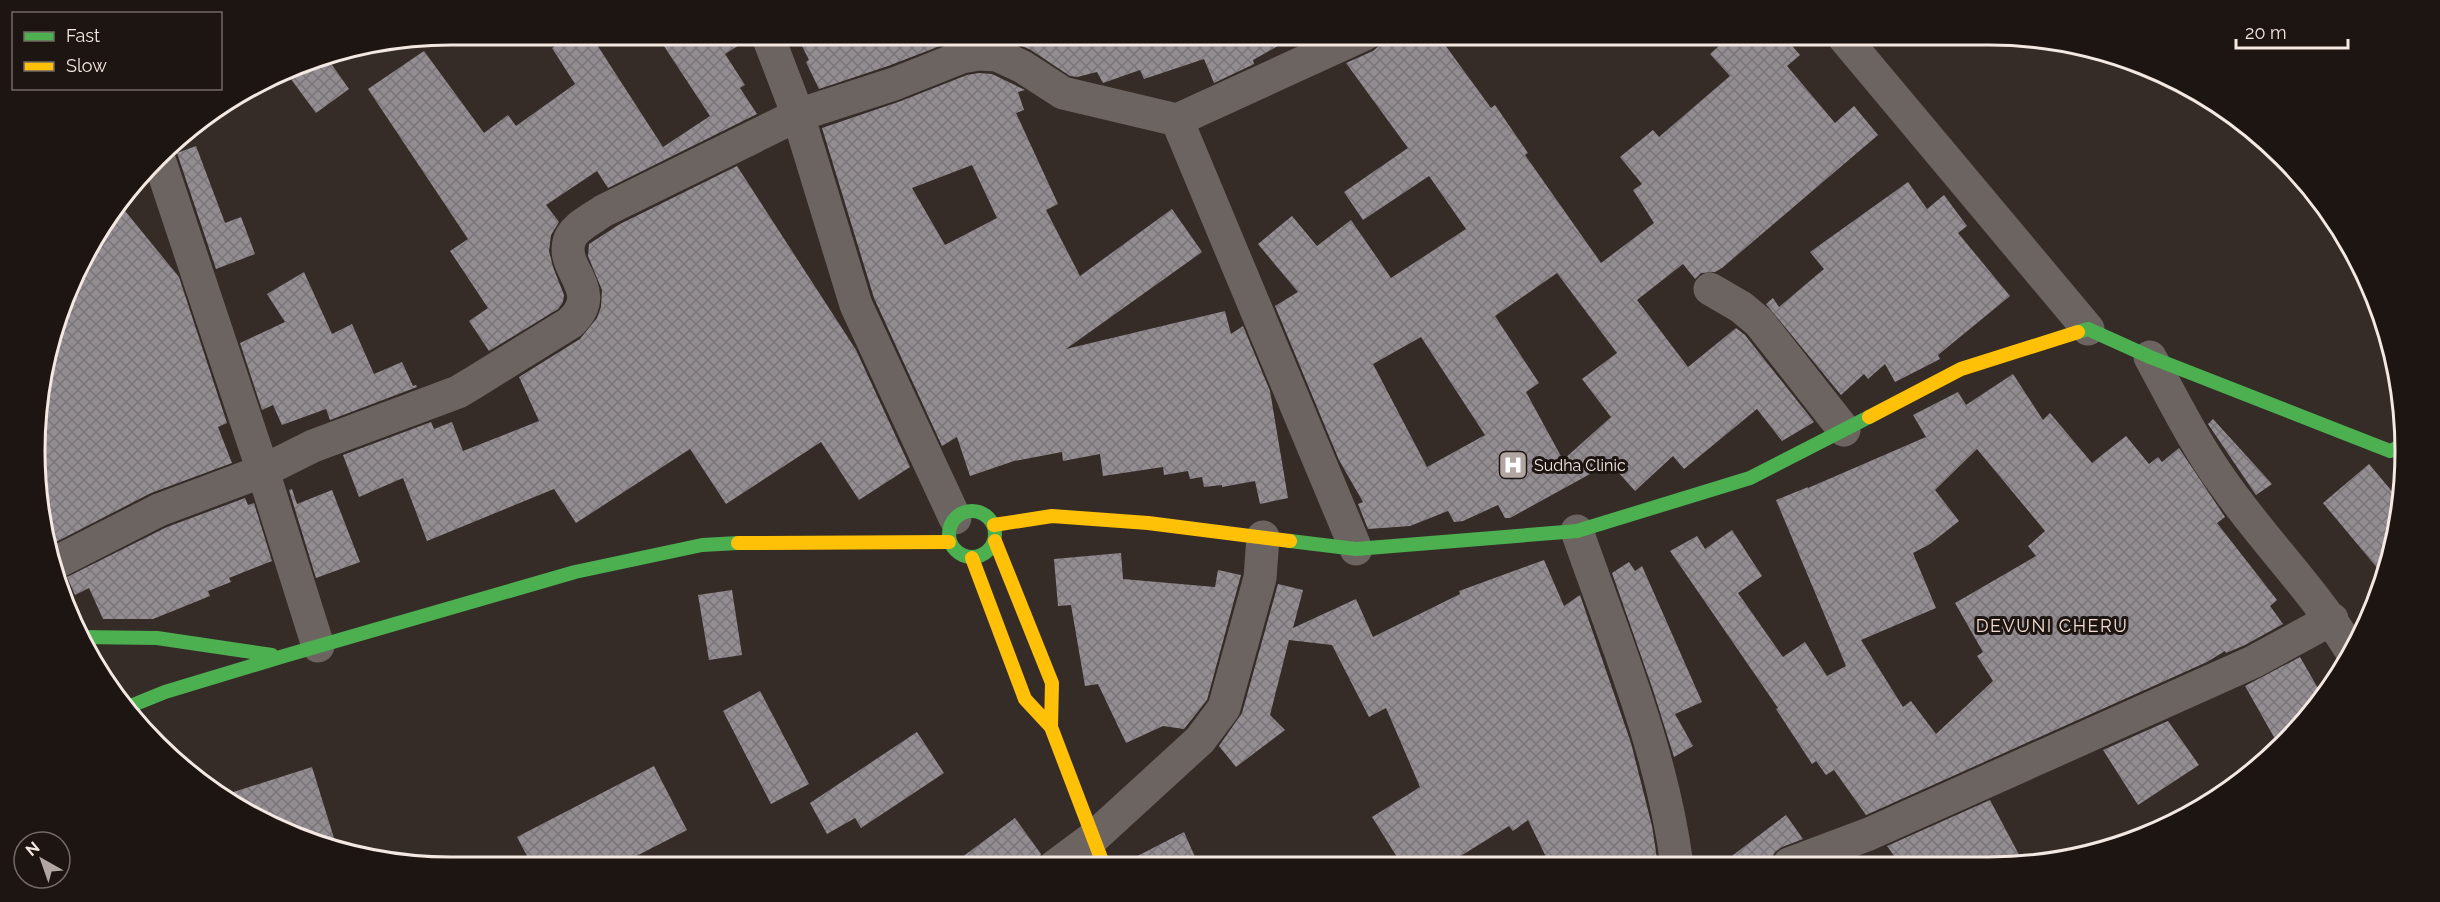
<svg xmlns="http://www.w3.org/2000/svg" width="2440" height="902" viewBox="0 0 2440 902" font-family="Raleway,sans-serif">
	<defs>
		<pattern id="building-cross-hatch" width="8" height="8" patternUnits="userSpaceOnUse" patternTransform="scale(1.5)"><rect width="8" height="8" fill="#938d92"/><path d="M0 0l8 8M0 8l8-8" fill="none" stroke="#797477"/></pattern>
	</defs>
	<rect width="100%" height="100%" fill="#352c28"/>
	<!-- building -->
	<path fill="url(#building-cross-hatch)" fill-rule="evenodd" d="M574,34H590L663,147L710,116L656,34H749V39L725,54L745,85L740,88L757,114L608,188L597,171L546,205L559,222L551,235L549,251L553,267L564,295L563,302L558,309L489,351L469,321L488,308L450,251L468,239L368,89L424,51L484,133L508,115L516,126L575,84L552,48Z
		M796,34H949L953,41L888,66L819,89L806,62L809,60Z
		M994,34H1299L1253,60L1254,64L1214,83L1204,59L1144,79L1140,70L1103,83L1097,72L1077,77L1070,76L1031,50L1004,38L992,36Z
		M1384,34H1437L1491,108L1495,105L1528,153L1525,155L1601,263L1654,223L1633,190L1642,184L1620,157L1653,130L1659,137L1730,76L1710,54L1732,34H1782L1800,55L1787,66L1835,123L1854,106L1878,135L1722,268L1715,272L1701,273L1695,279L1683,264L1637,300L1688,367L1736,328L1745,335L1814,422L1782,441L1757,409L1684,469L1673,456L1635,491L1610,463L1510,518H1505L1498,505L1463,521L1454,522L1448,511L1410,526L1368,529L1358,504L1363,502L1339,460L1275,306L1298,292L1258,244L1292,216L1317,246L1351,220L1391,278L1466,229L1429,176L1363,220L1344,192L1408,148L1346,63L1373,51L1381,44ZM1557,273L1617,353L1582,379L1611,417L1563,460L1526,392L1539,383L1495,316ZM1421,337L1485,435L1427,467L1373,364Z
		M325,55L349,89L316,113L285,71Z
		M979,73L992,74L1025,90L1018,92L1024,110L1016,113L1058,204L1046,210L1080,276L1172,209L1202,252L1066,349L1225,311L1231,334L1243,326L1270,391L1288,498L1260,504L1255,481L1222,487V485L1204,487L1202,477L1190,479L1188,471L1164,475L1163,467L1103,476L1100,454L1063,461L1062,452L1014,461L970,476L957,437L942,446L874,298L822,128L901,101L967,75ZM972,165L997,218L945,245L912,188Z
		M196,146L225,223L241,217L255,254L216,269L177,153Z
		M737,166L856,350L910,467L859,500L821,442L726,504L690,449L576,523L554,489L427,541L403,478L359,497L343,455L431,422L434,429L452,422L463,451L539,421L519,377L580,339L597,318L601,307L602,290L588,256L589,244L620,224Z
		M1908,182L1927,209L1944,195L1967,226L1958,233L2010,296L1938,355L1940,359L1895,382L1885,364L1868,379L1864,374L1841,395L1766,304L1773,298L1779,307L1824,269L1810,252Z
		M121,206L179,277L227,423L218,427L232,463L151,493L52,544L42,521L38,396L57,317L90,243Z
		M304,272L332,334L352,324L374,374L402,362L413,386L416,385L417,387L330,420L326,409L282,425L273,405L262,410L240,343L285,322L267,294Z
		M2013,374L2043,420L2050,413L2092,463L2126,436L2149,464L2158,457L2162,462L2179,448L2225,517L2217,523L2277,600L2270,606L2283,624L2245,645L2226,653L2225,651L2207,662L1866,815L1834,770L1826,775L1816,761L1812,764L1776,709L1778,708L1670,551L1697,536L1705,549L1732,530L1762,576L1738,593L1783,657L1805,642L1827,676L1846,666L1776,500L1808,487V488L1926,437L1913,415L1958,392L1966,405ZM1977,449L2045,531L2028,546L2036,556L1955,603L1983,652L1977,656L1993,681L1936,734L1911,701L1903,707L1861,640L1936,608L1913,553L1930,544L1959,521L1935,490Z
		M2213,419L2272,484L2256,495L2208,424Z
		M2369,464L2401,502L2391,559L2384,576L2323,503Z
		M292,489L297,504L332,490L360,562L316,578L289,490Z
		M245,498L248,505L254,503L272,561L229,578L231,582L208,591L210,596L153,619H103L89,588L75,595L67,577L167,527Z
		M1121,553L1123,579L1215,587L1218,570L1241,575L1207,700L1184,729L1163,726L1126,743L1098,684L1085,686L1071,605L1058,606L1054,559Z
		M1544,560L1564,606L1580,595L1631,743L1652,826L1658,865H1550L1528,820L1513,831L1509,826L1446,865H1402L1372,817L1420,787L1386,708L1369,717L1332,645L1289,640L1270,715L1285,730L1236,767L1219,746L1242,713L1278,584L1303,590L1293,628L1356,599L1373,637L1460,594L1459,591Z
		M1629,562L1635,571L1642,566L1702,702L1675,714L1693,746L1674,757L1653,690L1612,573Z
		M732,590L742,655L709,660L698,595Z
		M2300,657L2323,697L2279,746L2245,686Z
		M760,691L809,784L771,804L723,711Z
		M2168,721L2199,765L2138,805L2103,750Z
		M917,732L944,773L861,828L855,818L827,834L810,803Z
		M654,766L687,830L615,867H533L517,837Z
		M312,767L338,851L266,824L221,796Z
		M1990,800L2024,864H1900L1887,846Z
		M1786,815L1803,839L1782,847L1775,852L1772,858L1758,865H1720Z
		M1015,818L1041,854L1037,866H950Z
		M1184,832L1199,866H1122V864Z"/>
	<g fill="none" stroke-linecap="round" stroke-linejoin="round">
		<!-- street -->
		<path stroke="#6b6460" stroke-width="33" d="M767,34L798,115L856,305L955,518
			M1841,34L2088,329
			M159,159L263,471L318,646
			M1710,289L1741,307L1759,322L1844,430
			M2150,357C2173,399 2194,442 2222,481C2262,539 2313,589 2350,649
			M1577,531C1615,640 1662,750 1677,865
			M1356,549L1177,120L1365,34
			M61,560L159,510L263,471L313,446L458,392L473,383L570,323C605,291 561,271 569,242C572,228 592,219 603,211L798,115L894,84L962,57L978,54L997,55L1023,67L1063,93L1177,120
			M1789,864L1869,834L2253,662L2332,619
			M1055,866L1094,837L1200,740L1224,708L1260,578L1263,537"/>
		<!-- fast -->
		<path stroke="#4caf50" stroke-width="14" d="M2078,332L2088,329L2150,357L2390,451L2404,445
			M949 534a23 23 0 1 1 46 0a23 23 0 1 1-46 0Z
			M1290,541L1356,549L1577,531L1750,478L1869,417
			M80,637L157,638L272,655
			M128,707L165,692L284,656L575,572L702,545L738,543"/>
		<!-- slow -->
		<path stroke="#ffc107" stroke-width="14" d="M1869,417L1961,369L2078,332
			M994,525L1052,516L1148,523L1290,541
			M995,541L1052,683L1051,727
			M738,543L949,542
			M972,558L1025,699L1051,727L1104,866"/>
	</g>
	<!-- icons -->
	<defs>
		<g id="hospital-square" transform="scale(1.5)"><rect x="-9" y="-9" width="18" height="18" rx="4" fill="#b1a6a2" stroke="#1d1511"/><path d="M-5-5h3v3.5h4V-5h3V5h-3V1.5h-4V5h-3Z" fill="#fff"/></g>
	</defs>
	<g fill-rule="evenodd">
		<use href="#hospital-square" x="1513" y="465"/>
	</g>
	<g text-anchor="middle" stroke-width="6" stroke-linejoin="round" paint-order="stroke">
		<!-- poi labels -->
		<g font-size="16" fill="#f4e8e3" stroke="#1d1511" text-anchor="start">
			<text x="1534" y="471">Sudha Clinic</text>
		</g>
		<!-- neighbourhood labels -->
		<g font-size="18" letter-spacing="1.5" fill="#f4ded3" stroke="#1d1511">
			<text x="2052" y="632">DEVUNI CHERU</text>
		</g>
	</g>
	<!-- crop -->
	<path d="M0 0H2440V902H0ZM451 45H1989A406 406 0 0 1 2395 451V451A406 406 0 0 1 1989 857H451A406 406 0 0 1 45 451V451A406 406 0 0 1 451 45Z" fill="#1d1511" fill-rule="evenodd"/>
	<path fill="none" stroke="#f4e8e3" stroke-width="3" d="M451 45H1989A406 406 0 0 1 2395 451V451A406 406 0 0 1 1989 857H451A406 406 0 0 1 45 451V451A406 406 0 0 1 451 45Z"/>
	<!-- legend -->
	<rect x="12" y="12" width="210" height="78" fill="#1d1511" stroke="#736965" stroke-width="1.5"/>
	<rect x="24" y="32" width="30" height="9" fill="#4caf50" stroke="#736965" stroke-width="1.5"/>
	<text x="66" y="42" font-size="18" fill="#f4e8e3">Fast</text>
	<rect x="24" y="62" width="30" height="9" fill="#ffc107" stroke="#736965" stroke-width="1.5"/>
	<text x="66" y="72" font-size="18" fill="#f4e8e3">Slow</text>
	<!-- north arrow -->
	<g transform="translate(42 860) rotate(320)"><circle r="28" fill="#1d1511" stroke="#736965" stroke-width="1.5"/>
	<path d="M0-4.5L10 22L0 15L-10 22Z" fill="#b1a6a2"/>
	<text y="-9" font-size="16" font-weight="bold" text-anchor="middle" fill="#f4e8e3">N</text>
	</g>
	<!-- scale -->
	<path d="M2236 39v9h112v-9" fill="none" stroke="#f4e8e3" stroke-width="3"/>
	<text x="2245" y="39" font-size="18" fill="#f4e8e3" stroke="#1d1511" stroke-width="4.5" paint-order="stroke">20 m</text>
</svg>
